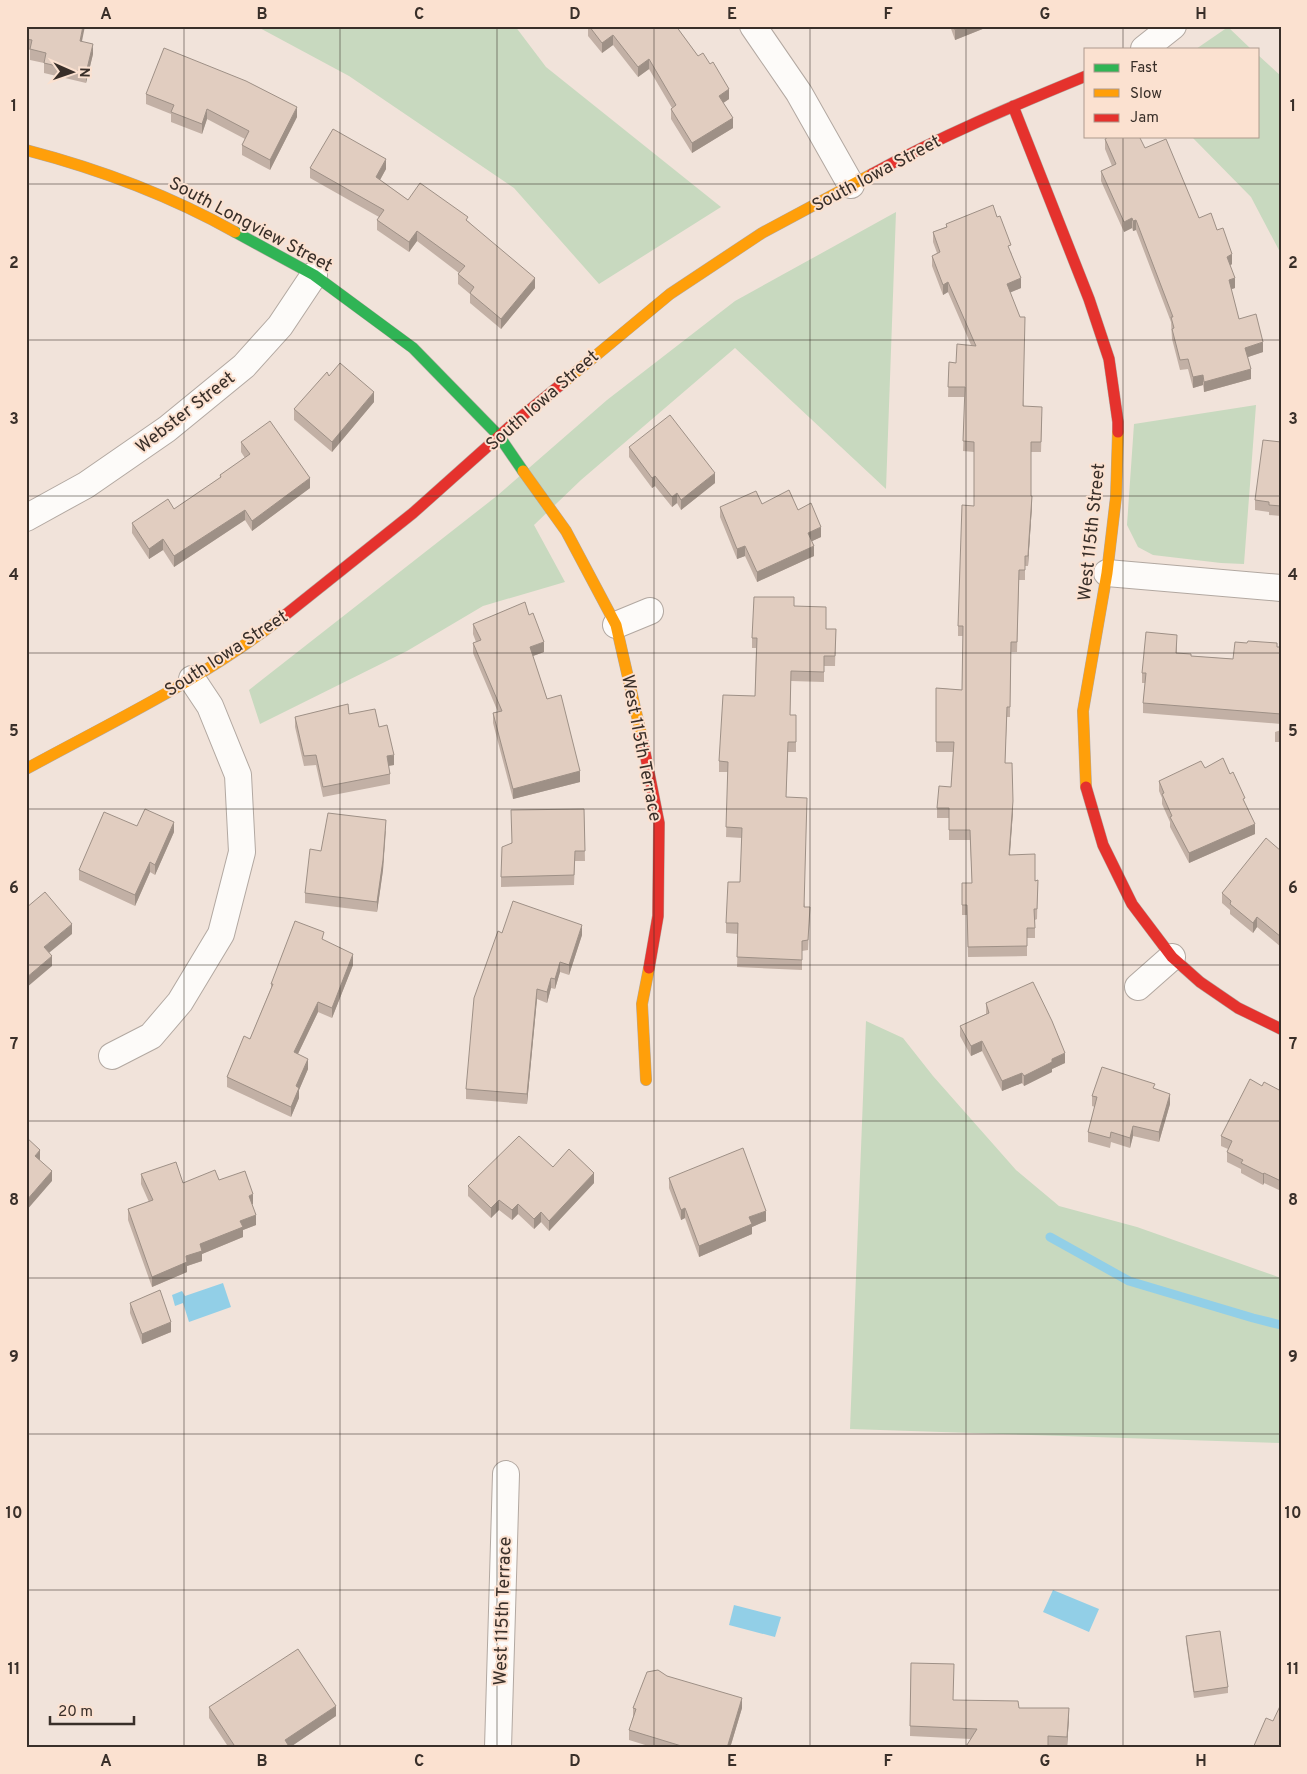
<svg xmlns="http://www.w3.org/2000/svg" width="1307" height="1774" viewBox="0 0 1307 1774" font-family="Overpass,sans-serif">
	<rect width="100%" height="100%" fill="#f1e3da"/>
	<!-- green -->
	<path fill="#c8d9bf" d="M256,26H515L546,67L721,207L599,284L514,188L349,76Z
		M1228,27L1251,49H1196Z
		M1258,55L1281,76V254L1251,197L1191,136H1258Z
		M896,212L886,489L735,348L581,480L534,525L565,582L483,606L407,651L260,724L249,690L498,495L607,400L735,301Z
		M1256,405L1244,564L1221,563L1153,555L1138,547L1127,525L1134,424Z
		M866,1021L903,1038L933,1076L1016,1170L1059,1206L1137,1227L1281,1278V1443L850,1429Z"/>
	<!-- water -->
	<path fill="#92cfe7" d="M223,1283L231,1307L189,1322L183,1303L175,1306L172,1295L182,1291L185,1296Z
		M1053,1590L1099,1609L1089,1632L1043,1612Z
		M734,1605L781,1617L775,1637L729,1625Z"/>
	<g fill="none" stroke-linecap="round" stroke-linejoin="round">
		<!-- stream -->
		<path stroke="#92cfe7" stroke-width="9" d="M1050,1237L1129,1281L1253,1318L1281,1325"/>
		<!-- street casing -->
		<g stroke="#b2a8a1" stroke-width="28">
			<path id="street" d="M753,26L799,93L851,185
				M1144,49L1173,26
				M26,518L86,485L167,429L244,366L280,326L314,275
				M1107,573L1281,588
				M616,625L650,611
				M1138,987L1172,957
				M112,1056L151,1036L180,1002L221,934L242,852L238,775L210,706L192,679
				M498,1748L506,1474"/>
		</g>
		<!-- fast casing -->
		<g stroke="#b2a8a1" stroke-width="12">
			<path id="fast" d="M235,232L314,275L413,348L499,436L523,471"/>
		</g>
		<!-- slow casing -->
		<g stroke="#b2a8a1" stroke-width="12">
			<path id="slow" d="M26,150C99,169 169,195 235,232
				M564,382L670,294L762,233L872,174
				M523,471L566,531L616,625L642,738
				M26,769C114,721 205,678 284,616
				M1086,787L1083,711L1107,573L1116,497L1118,432
				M646,1080L642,1004L649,968"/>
		</g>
		<!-- jam casing -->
		<g stroke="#b2a8a1" stroke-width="12">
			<path id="jam" d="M1013,106L1089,299L1109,359L1118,422V432
				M872,174C941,136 1013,106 1086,76
				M284,616L413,513L516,421L564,382
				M642,738L659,823L658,916L649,968
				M1086,787L1103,845L1132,904L1172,957L1200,982L1238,1008L1281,1029"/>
		</g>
		<!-- street -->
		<use href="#street" stroke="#fdfbf9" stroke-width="26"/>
		<!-- fast -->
		<use href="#fast" stroke="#30b455" stroke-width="11"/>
		<!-- slow -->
		<use href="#slow" stroke="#ff9f0a" stroke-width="11"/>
		<!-- jam -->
		<use href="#jam" stroke="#e5322d" stroke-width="11"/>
	</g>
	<!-- wall -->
	<path fill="#c2b0a5" d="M26,26L82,42L93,54L86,83L44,73V63L30,60V50L26,49Z
		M588,26H676L729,99L723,103L733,128L692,153L671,119V109L672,108L649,69L638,77L613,45L602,53L588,36Z
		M950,26H990L955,40Z
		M146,94L297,117L270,170L242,155V145L245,139L207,119L202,134L171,122V114L146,104Z
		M1105,139L1145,148L1199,218L1217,230L1232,264L1230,266L1235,288L1231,289L1239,319L1263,352L1248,357L1251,379L1204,392L1203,385L1193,388L1188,369L1180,370L1172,339L1171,322L1136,230L1133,231L1132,228L1124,232L1101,181V171L1112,166L1105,149Z
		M310,168L386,169L380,180L408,200L468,221L535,288L501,329L470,303V294L458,284V274L459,273L417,241L409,252L377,230V220L379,217L310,178Z
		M946,224L1011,252L1021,288L1010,292L1024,406L1042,417L1041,452H1031V496L1032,506L1029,549L1028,566H1025V580H1019L1017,652H1011L1010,717H1007L1005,763L1013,811L1010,854L1035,881L1038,880L1037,919L1035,920V938H1027V956L968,957L967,915H962V883H972L970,840H949V818H937V808L951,787L953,752H936V688L962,690L963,636H958V626L974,506V452L963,451L965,397H948L949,362L956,363L971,345L948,292L943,295L932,266V256L937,253L933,242V232L946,227Z
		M374,402L332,452L294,420V409Z
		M241,442L310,488L252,531L245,520L174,567L163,550L149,559L132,533V523L174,509L220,478V475L245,458L241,452Z
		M1281,442V516L1269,515V512L1255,510V500Z
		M629,447L715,483L681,510L677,503L672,507L655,486L652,488L629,457Z
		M762,504L798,510L821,537L812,541L814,556L757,582L745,556L737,559L720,517V507Z
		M794,606L826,629H836L835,666H824V682L791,681L790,715H796V752H788L786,798L805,907H810L808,950L802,951V970L737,967L738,934L726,933V923L740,882L742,838L726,837L728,772H719V761L755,696L756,648H752V638Z
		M473,624L544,652L533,656L547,699L580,782L513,799L493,723V713L498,712L473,653V643L476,642L473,634Z
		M1177,645V653L1191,656L1233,659L1277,647H1281V724L1143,713V703L1145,683H1142V673Z
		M349,714L379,727L394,765L388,766L390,774V784L323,797L316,765L304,766L295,727V717Z
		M1281,730V742H1275V732Z
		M1205,768L1230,774L1245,803L1255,834L1189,863L1170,827V822L1162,804V798L1159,791V781Z
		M584,809L585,861H575L574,885L501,887V877L511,843Z
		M137,826L174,832L155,875L150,872L135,906L79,880V870Z
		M386,831L383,870L377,912L305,903V893L321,851Z
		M1281,851V947L1257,927L1253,933L1230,914V910L1222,903V893Z
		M502,933L582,935L569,975L560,972L555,989L551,988L547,1003L537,999L527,1104L466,1099V1089Z
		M324,940L353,965L332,1018L318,1012L298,1054L308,1069L299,1090V1098L291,1117L227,1087V1077L250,1039L271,988V984Z
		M986,1003L1065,1063L1052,1069V1072L1024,1086L1022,1083L1002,1091L982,1051L971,1056L960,1036V1026L986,1014Z
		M1262,1086L1281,1091V1191L1264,1183L1263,1185L1241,1173V1169L1227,1162V1152L1228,1149L1221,1146V1136Z
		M1155,1089L1170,1104L1159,1142L1133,1136L1130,1148L1111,1142L1110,1148L1088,1142V1132L1095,1107L1092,1106V1096Z
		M553,1167L594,1183L549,1231L541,1222L534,1229L518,1214L512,1220L499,1210L491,1218L468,1196V1186Z
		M141,1174L183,1183L219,1180L253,1204H252L256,1225L243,1230V1237L202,1254V1261L187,1266V1272L152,1287L128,1220V1209L149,1202L141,1184Z
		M669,1178L766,1221L752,1227V1234L699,1257L685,1218L681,1220L669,1188Z
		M130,1303L171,1332L142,1344L130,1313Z
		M1186,1636L1228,1687V1693L1194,1698L1186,1641Z
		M911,1663L953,1700L1019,1708L1069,1718L1067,1747L1048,1746L971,1739L910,1736Z
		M667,1676L742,1708L730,1748H655L629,1740V1730L633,1718V1708Z
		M209,1707L336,1716L290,1747V1748H229L209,1718Z"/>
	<!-- shaded-wall -->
	<path fill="#9e9086" d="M83,26H85L80,51V41Z
		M964,26H990L955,40V30Z
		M613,35V45L602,53V43Z
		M93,44V54L86,83V73Z
		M649,59V69L638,77V67Z
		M729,89V99L719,106V96Z
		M297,107V117L270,170V160Z
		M207,109V119L202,134V124Z
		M733,118V128L692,153V143Z
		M386,159V169L376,187V177Z
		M1132,218V228L1124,232V222Z
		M1136,220V230L1133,231V221Z
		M417,231V241L409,252V242Z
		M1232,254V264L1227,267V257Z
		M535,278V288L501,329V319Z
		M1021,278V288L1007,294V284Z
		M1235,278V288L1229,290V280Z
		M948,282V292L943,295V285Z
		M1263,342V352L1245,358V348Z
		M1251,369V379L1204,392V382Z
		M1203,375V385L1193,388V377Z
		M374,392V402L332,452V442Z
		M715,473V483L681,510V500Z
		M655,476V486L652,488V478Z
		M310,478V488L252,531V521Z
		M677,493V503L672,507V497Z
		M1032,496V506L1028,566V556Z
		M245,510V520L174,567V556Z
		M821,527V537L808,543V533Z
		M163,539V550L149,559V549Z
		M745,546V556L737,559V549Z
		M814,546V556L757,582V572Z
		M544,642V652L530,657V647Z
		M394,755V765L387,766V756Z
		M580,771V782L513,799V789Z
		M1013,801V811L1009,865V855Z
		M386,820L383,870L377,912V902Z
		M174,822V832L155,875V865Z
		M1255,824V834L1189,863V853Z
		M150,862V872L135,906V895Z
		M1257,917V927L1253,933V923Z
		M72,924V934L44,957V947Z
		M582,925V935L569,975V965Z
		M353,954V965L332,1018V1008Z
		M52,956V966L26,988V978Z
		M560,962V972L555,989V979Z
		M551,978V988L547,1003V992Z
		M537,989V999L527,1104V1094Z
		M318,1002V1012L294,1062V1052Z
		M982,1041V1051L971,1056V1046Z
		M1065,1053V1063L1052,1069V1072L1024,1086V1076L1052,1059Z
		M308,1059V1069L299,1090V1098L291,1117V1107L296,1086Z
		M1022,1073V1083L1002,1091V1081Z
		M1170,1094V1104L1159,1142V1132Z
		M1133,1126V1136L1130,1148V1138Z
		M40,1150V1160L35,1166V1156Z
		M52,1171V1181L26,1211V1201Z
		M594,1173V1183L549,1231V1221Z
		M1264,1173V1183L1263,1185V1174Z
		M253,1194V1204L249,1206V1196Z
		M499,1200V1210L491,1218V1208Z
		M518,1204V1214L512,1220V1210Z
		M685,1208V1218L681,1220V1210Z
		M766,1211V1221L752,1227V1234L699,1257V1246L749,1217Z
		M541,1212V1222L534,1229V1219Z
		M256,1215V1225L243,1230V1237L202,1254V1261L187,1266V1272L152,1287V1277L186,1256L200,1244L240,1221Z
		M171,1322V1332L142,1344V1334Z
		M742,1698V1708L730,1748H727Z
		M336,1706V1716L289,1748L285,1740Z
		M1069,1708V1718L1067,1747V1737Z"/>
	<!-- building -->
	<path fill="#e1cdc0" stroke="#9e9086" d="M26,26H83L80,41L93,44L86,73L44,63L46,53L30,49L32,40L26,39Z
		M589,26H676L698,56L703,53L710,64L713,62L729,89L719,96L733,118L692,143L671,109L676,105L649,59L638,67L613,35L602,43Z
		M954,26H964L955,30Z
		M164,48L246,81L297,107L270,160L242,145L249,131L207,109L202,124L171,112L174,105L146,94Z
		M333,129L386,159L376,177L408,200L420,183L468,217L466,220L535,278L501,319L470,293L474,287L458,274L465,266L417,231L409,242L377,220L384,210L310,168Z
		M1110,136H1139L1145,148L1166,139L1199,218L1211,213L1217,230L1223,228L1232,254L1227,257L1235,278L1229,280L1239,319L1256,314L1263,342L1245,348L1251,369L1204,382L1203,375L1193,377L1188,359L1180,360L1172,329L1174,328L1171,317H1173L1136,220L1133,221L1132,218L1124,222L1101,171L1116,164L1105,139Z
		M993,205L997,217L1000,216L1011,245L1008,246L1021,278L1007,284L1020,317H1025L1023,406L1042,407L1041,442H1031V496H1032L1029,539L1028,556H1025V570H1019L1017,642H1011L1010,707H1007L1005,763H1012L1013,801L1009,855L1035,854V881L1038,880L1037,909H1034L1035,928H1027V946L968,947L967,905H962V883H972L970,830H949V808H937L939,786L951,787L954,742H936V688L962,690L963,626H958L962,505L974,506V442L963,441L965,387H948L949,362L956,363L957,344L976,346L948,282L943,285L932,256L940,252L933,232L947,227L946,224Z
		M340,363L374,392L332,442L294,409L327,372L329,376Z
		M670,415L715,473L681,500L677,493L672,497L655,476L652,478L629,447Z
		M270,421L310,478L252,521L245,510L174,556L163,539L149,549L132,523L168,499L174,509L221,477L220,475L250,454L241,442Z
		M1263,440L1281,442V506L1269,505V502L1255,500Z
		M789,490L798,510L811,503L821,527L808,533L814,546L757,572L745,546L737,549L720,507L756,491L762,504Z
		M754,597H794V606L826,607V629H836L835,656H824V672L791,671L790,715H796V742H788L786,797L807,798L804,907H810L808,940L802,941V960L737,957L738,923H726L728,882H740L742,828L726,827L728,762L719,761L723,695L755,696L757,638H752Z
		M525,602L529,615L533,613L544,642L530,647L547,699L561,695L580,771L513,789L493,713L502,711L473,643L481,640L473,624Z
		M1146,632L1177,635L1176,653L1191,654V656L1233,659L1235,642L1247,643L1248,641L1277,643V647H1281V714L1143,703L1146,673H1142Z
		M348,704L349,714L375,709L379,727L387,725L394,755L387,756L390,774L323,787L316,755L304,756L295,717Z
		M1223,758L1230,774L1233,772L1245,798L1243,799L1255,824L1189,853L1170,817L1172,816L1162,794L1164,793L1159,781L1201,761L1205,768Z
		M145,809L174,822L155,865L150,862L135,895L79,870L104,812L137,826Z
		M584,809L585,851H575L574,875L501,877L502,847L512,843L511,810Z
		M328,813L386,820L383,860L377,902L305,893L310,849L321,851Z
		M1266,838L1281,851V937L1257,917L1253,923L1230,904L1231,901L1222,893Z
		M45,892L72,924L44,947L52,956L26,978V908Z
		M513,901L582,925L569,965L560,962L555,979L551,978L547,992L537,989L527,1094L466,1089L474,998L498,931L502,933Z
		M295,921L324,932L322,939L353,954L332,1008L318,1002L294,1052L308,1059L296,1086L299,1088L291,1107L227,1077L244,1036L250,1039L273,984H271Z
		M1033,982L1052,1021L1065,1053L1052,1059V1062L1024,1076L1022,1073L1002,1081L982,1041L971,1046L960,1026L989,1013L986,1003Z
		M1102,1067L1155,1084L1153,1088L1170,1094L1159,1132L1133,1126L1130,1138L1111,1132L1110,1138L1088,1132L1097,1097L1092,1096Z
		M1250,1079L1262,1086L1264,1082L1281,1091V1181L1264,1173L1263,1174L1241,1163L1243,1160L1227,1152L1232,1141L1221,1136Z
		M519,1136L553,1167L569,1149L594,1173L549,1221L541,1212L534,1219L518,1204L512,1210L499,1200L491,1208L468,1186Z
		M26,1137L40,1150L35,1156L52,1171L26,1201Z
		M743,1148L766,1211L749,1217L752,1224L699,1246L685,1208L681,1210L669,1178Z
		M176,1162L183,1183L215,1170L219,1180L245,1171L253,1194L249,1196L256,1215L240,1221L243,1227L200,1244L202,1251L186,1256L187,1262L152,1277L128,1209L153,1200L141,1174Z
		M160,1290L171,1322L142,1334L130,1303Z
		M1220,1631L1228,1687L1194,1692L1186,1636Z
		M298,1649L336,1706L285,1740L290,1748H236L209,1707Z
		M911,1663L954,1664L953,1700L1018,1701L1019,1708H1069L1067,1737L1048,1736V1748H965L977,1729L910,1726Z
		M658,1670L667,1676L742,1698L727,1748H688L629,1730L636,1709L633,1708L647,1672Z
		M1281,1704V1748H1253L1266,1718L1273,1721Z"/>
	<!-- grid -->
	<path fill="none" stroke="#392f29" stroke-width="1" stroke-opacity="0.55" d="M184,26V1748M340,26V1748M497,26V1748M654,26V1748M810,26V1748M966,26V1748M1123,26V49M1123,136V1748M26,184H1281M26,340H1281M26,496H1281M26,653H1281M26,809H1281M26,965H1281M26,1121H1281M26,1278H1281M26,1434H1281M26,1590H1281"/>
	<g text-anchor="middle" stroke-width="4" stroke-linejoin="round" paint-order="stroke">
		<!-- street labels -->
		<g font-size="18" fill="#392f29" stroke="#fbe1d0">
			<text transform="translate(876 173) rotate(-28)" y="6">South Iowa Street</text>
			<text transform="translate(251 224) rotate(28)" y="6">South Longview Street</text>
			<text transform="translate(542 400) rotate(-41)" y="6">South Iowa Street</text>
			<text transform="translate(185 412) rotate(-38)" y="6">Webster Street</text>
			<text transform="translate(1091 532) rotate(-84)" y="6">West 115th Street</text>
			<text transform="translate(226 653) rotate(-33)" y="6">South Iowa Street</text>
			<text transform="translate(642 748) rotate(79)" y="6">West 115th Terrace</text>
			<text transform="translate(502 1611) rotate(-88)" y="6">West 115th Terrace</text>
		</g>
	</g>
	<!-- border -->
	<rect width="1307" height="1774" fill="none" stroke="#fbe1d0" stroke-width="55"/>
	<!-- legend -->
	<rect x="1084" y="48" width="175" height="90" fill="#fbe1d0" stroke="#ad9a8d"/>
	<rect x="1094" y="64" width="25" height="8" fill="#30b455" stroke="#ad9a8d"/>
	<text x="1130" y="72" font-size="15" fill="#392f29">Fast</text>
	<rect x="1094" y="89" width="25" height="8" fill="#ff9f0a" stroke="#ad9a8d"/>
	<text x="1130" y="98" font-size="15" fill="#392f29">Slow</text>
	<rect x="1094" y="114" width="25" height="8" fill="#e5322d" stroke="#ad9a8d"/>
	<text x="1130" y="122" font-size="15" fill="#392f29">Jam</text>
	<!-- north arrow -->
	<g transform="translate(72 72) rotate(92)" stroke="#fbe1d0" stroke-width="4" paint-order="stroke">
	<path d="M0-4L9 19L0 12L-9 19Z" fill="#392f29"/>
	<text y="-8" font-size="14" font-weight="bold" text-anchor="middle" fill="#392f29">N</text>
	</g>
	<!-- scale -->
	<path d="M50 1716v8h84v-8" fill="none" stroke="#392f29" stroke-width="2.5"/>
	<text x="58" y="1716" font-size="15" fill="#392f29" stroke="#fbe1d0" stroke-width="4" paint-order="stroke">20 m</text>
	<rect x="28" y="28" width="1252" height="1718" fill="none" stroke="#392f29" stroke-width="2"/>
	<g font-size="16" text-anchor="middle" font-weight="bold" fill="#392f29">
		<text x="106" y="19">A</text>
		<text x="262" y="19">B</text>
		<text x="419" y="19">C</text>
		<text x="575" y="19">D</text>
		<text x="732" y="19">E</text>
		<text x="888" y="19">F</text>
		<text x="1045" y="19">G</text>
		<text x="1201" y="19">H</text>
		<text x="14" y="111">1</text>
		<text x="1293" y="111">1</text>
		<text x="14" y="268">2</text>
		<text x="1293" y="268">2</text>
		<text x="14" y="424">3</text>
		<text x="1293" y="424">3</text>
		<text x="14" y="580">4</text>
		<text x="1293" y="580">4</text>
		<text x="14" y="736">5</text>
		<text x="1293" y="736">5</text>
		<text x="14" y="893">6</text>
		<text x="1293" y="893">6</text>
		<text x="14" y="1049">7</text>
		<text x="1293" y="1049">7</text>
		<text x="14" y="1205">8</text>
		<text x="1293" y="1205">8</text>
		<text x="14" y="1362">9</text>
		<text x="1293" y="1362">9</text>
		<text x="14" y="1518">10</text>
		<text x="1293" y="1518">10</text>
		<text x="14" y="1674">11</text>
		<text x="1293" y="1674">11</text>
		<text x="106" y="1766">A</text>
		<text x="262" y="1766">B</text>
		<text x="419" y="1766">C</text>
		<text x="575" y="1766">D</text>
		<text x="732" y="1766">E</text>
		<text x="888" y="1766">F</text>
		<text x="1045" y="1766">G</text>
		<text x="1201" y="1766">H</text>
	</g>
</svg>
